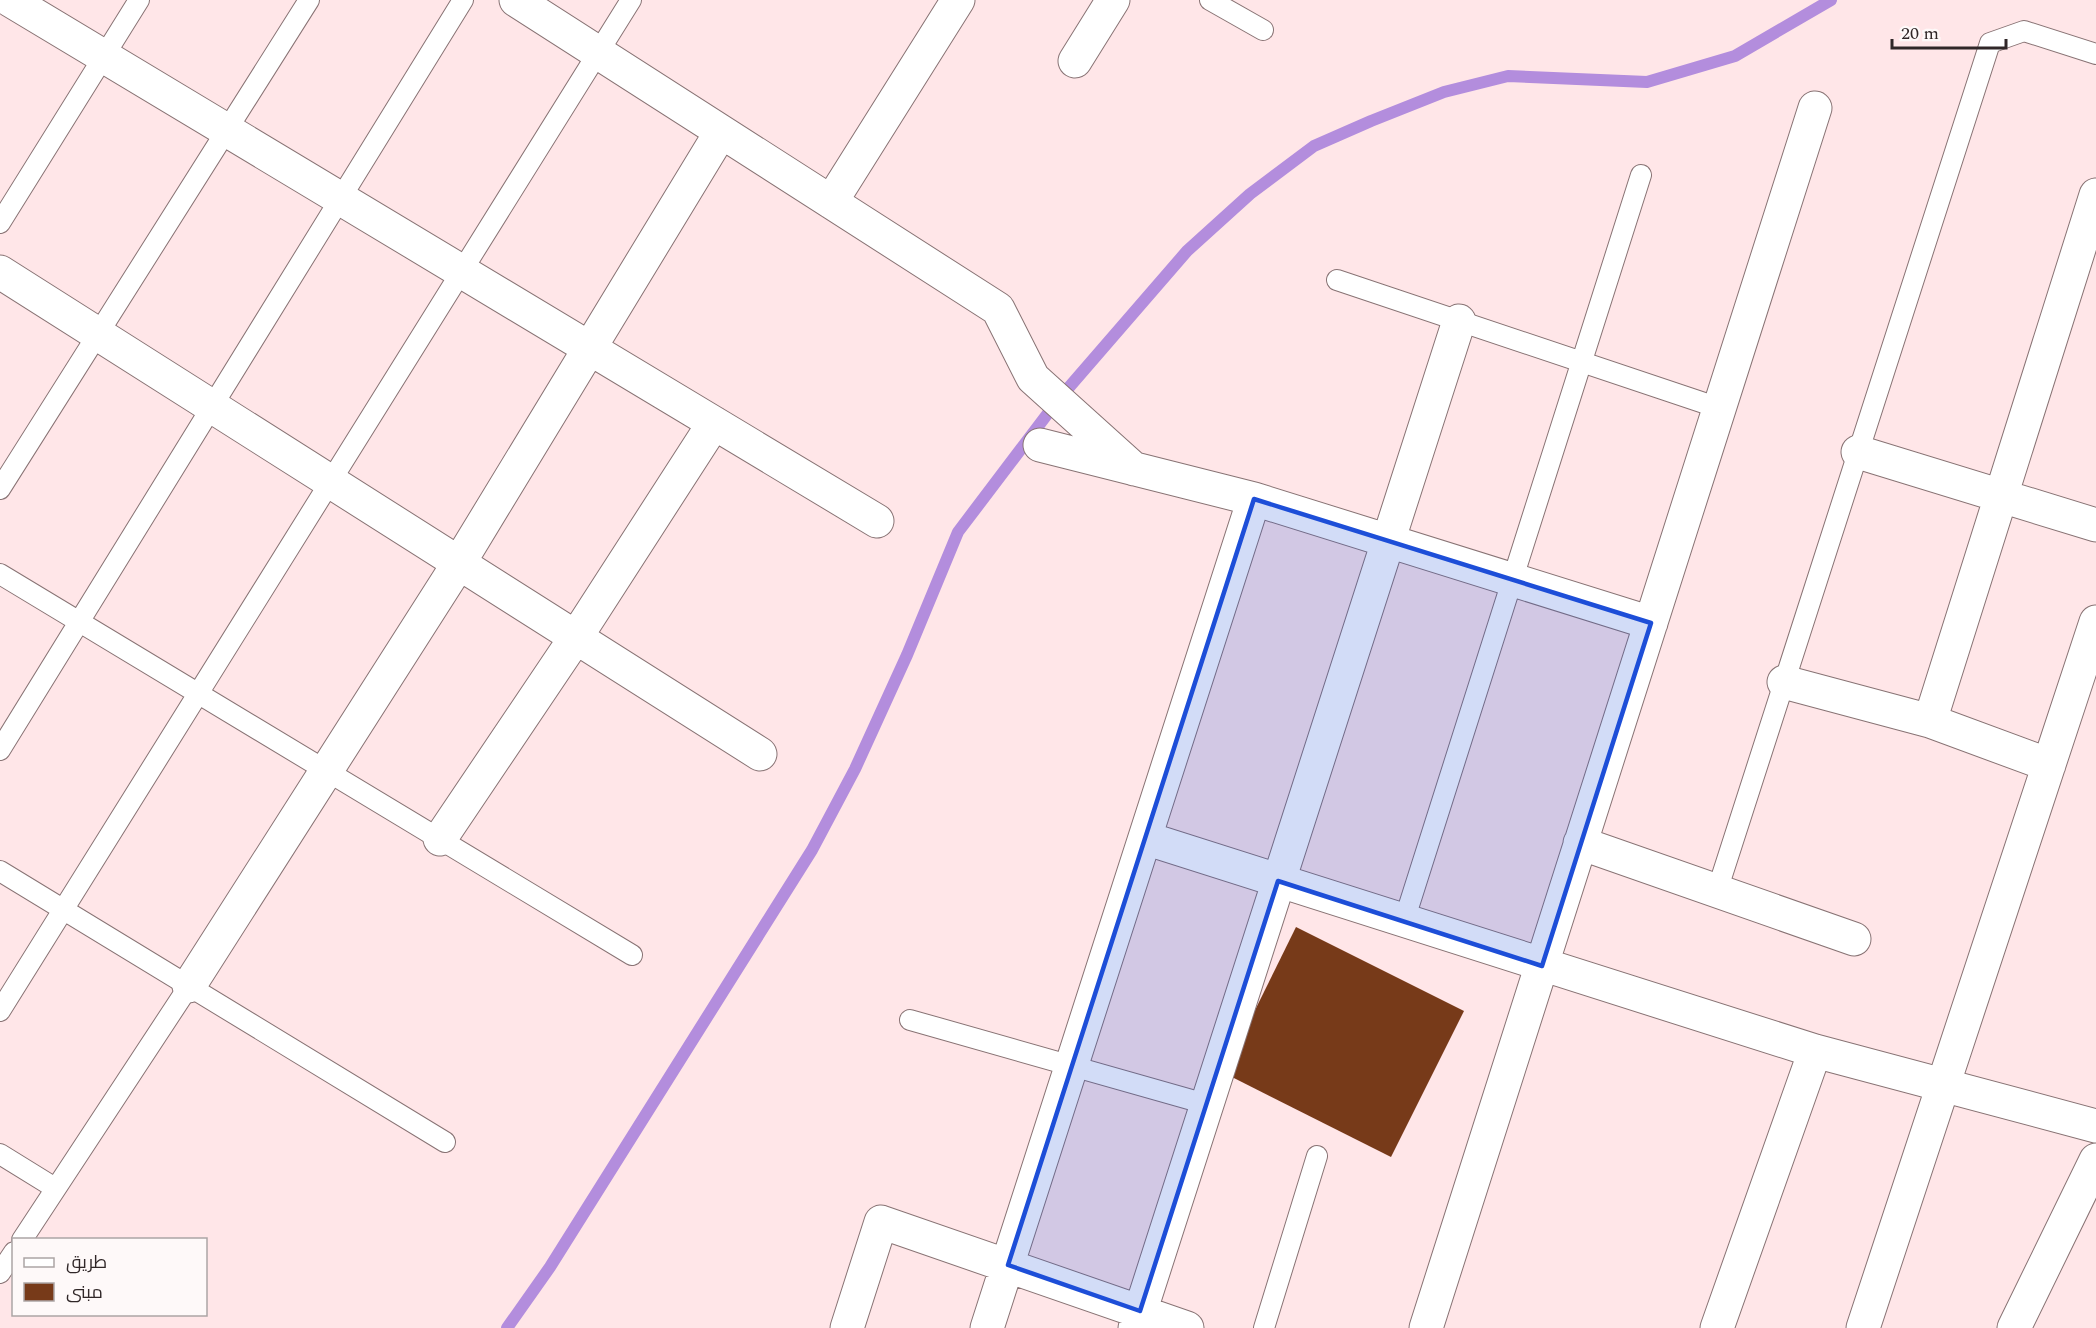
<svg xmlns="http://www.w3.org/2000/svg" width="2096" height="1328" viewBox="0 0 2096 1328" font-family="Spectral,Cairo,serif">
	<rect width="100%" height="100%" fill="#ffe6e8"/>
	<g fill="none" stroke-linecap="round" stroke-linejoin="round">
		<!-- stream -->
		<path stroke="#b38ddd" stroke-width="12" d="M507,1328L550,1267L812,850L855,769L907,655L958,532L1058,400L1187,251L1250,194L1314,146L1371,121L1444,92L1508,76L1647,82L1735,56L1831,0"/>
	</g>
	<!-- building -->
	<path fill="#773a19" d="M1296,927L1464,1011L1391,1157L1224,1073Z"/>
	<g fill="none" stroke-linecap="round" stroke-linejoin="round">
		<!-- service casing -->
		<g stroke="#887374" stroke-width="22">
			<path id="service" d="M1210,0L1263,30
				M0,223L139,0
				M1337,280L1719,408
				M0,489L309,0
				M0,574L632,955
				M0,750L463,0
				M0,871L445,1142
				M1717,891L1990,43L2024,31L2096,54
				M1404,921L1641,175
				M0,1011L631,0
				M910,1020L1206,1104
				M0,1154L55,1188
				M22,1240L189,986
				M0,1273L14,1252
				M1264,1328L1317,1156"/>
		</g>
		<!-- minor casing -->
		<g stroke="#887374" stroke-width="35">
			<path id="minor" d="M10,0L877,521
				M516,0L998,309L1033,378L1134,469
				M1075,61L1113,0
				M831,202L958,0
				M0,272L760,754
				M1040,445L1254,499L1651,623
				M1858,452L2096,525
				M1784,682L1930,721L2049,765
				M1930,721L2096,195
				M1145,838L1815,1051L2096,1126
				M440,839L576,637L714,423
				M1580,843L1854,939
				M189,986L459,563L721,132
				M847,1328L881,1222L1187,1328
				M987,1328L1254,499
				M1135,1328L1459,321
				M1426,1328L1815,108
				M1717,1328L1815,1051
				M1863,1328L2096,622
				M2014,1328L2096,1160"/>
		</g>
		<!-- service -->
		<use href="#service" stroke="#fff" stroke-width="20"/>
		<!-- minor -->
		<use href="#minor" stroke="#fff" stroke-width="33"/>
	</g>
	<!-- marked area -->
	<path fill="#1d4ed8" fill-opacity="0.2" stroke="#1d4ed8" stroke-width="4.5" stroke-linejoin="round" d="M1254,499L1651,623L1542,966L1278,881L1140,1311L1008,1265Z"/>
	<!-- legend -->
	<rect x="12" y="1238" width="195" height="78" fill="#fef9f9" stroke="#aca5a5" stroke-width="1.5"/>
	<rect x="24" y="1258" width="30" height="9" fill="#ffffff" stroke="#aca5a5" stroke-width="1.5"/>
	<text x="66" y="1268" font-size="18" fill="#302728">طريق</text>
	<rect x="24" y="1283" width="30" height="18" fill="#773a19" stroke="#aca5a5" stroke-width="1.5"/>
	<text x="66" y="1298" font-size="18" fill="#302728">مبنى</text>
	<!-- scale -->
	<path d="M1892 39v9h114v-9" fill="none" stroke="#302728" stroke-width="3"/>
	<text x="1901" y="39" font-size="18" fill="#302728" stroke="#fef9f9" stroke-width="4.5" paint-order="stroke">20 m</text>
</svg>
